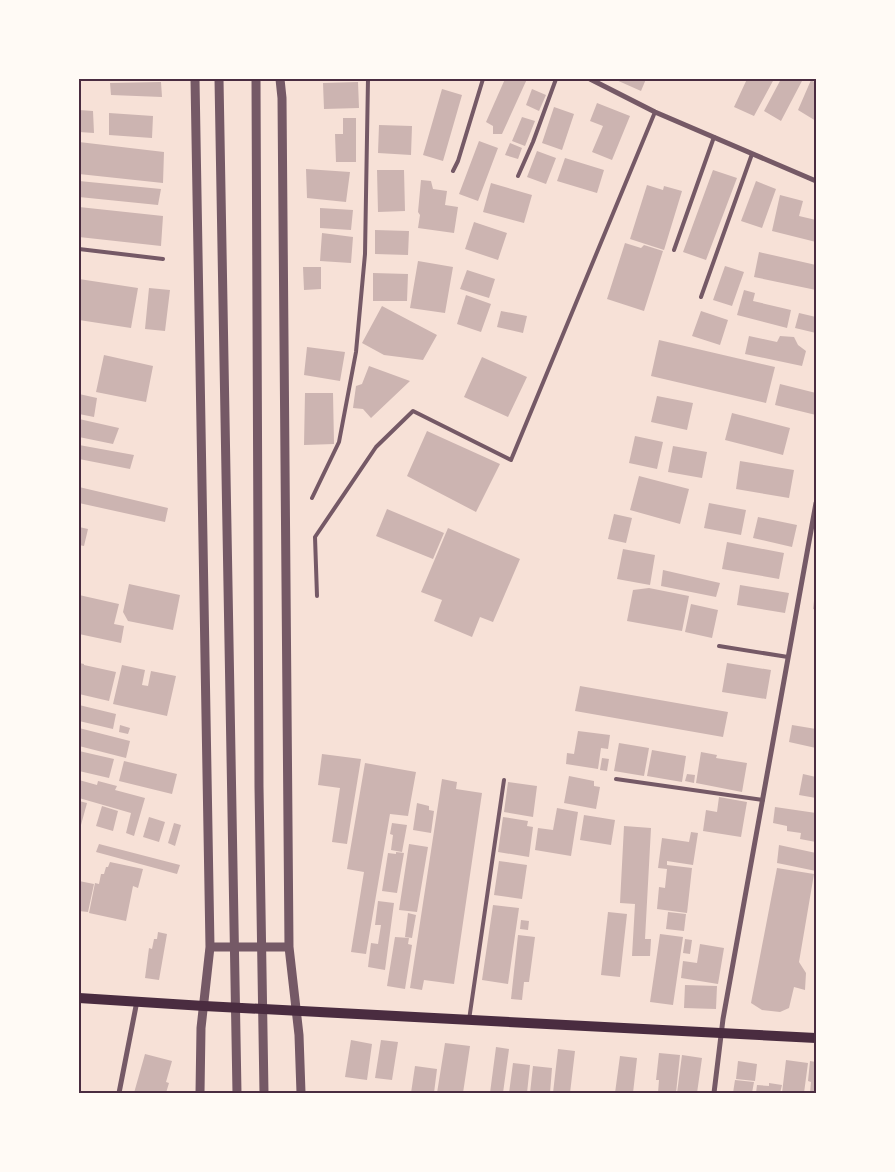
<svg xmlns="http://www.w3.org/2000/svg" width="895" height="1172" viewBox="0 0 895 1172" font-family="Roboto,sans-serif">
	<rect width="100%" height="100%" fill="#f7e1d7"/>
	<!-- building -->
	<path fill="#ccb4b1" d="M505,79H527L502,134H493V126L486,122Z
		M614,79H646L641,91Z
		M747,79H774L754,116L734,107Z
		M781,79H803L781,121L764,111Z
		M811,80L816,83V121L798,110Z
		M161,82L162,97L111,95L110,83Z
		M358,82L359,108L324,109L323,83Z
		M442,89L462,95L443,161L423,155Z
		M532,89L546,95L539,111L526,105Z
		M597,103L630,116L612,160L592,152L603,126L590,121Z
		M554,107L574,114L562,150L542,143Z
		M79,110L93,111L94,133L79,132Z
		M109,113L153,116L152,138L109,135Z
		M522,117L535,121L525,146L512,141Z
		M343,118H356V162H336L335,134H343Z
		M379,125L412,126L411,155L378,153Z
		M479,141L498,148L478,201L459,194Z
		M79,142L164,152L163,183L79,174Z
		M510,143L522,148L518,159L505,155Z
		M537,151L556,158L546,184L527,177Z
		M565,158L604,170L597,193L557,181Z
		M306,169L350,172L346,202L307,198Z
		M377,170H404L405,211L378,212Z
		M713,170L737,178L706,260L683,252Z
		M421,180L431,181L433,189L447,191L445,205L458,207L454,233L418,228L420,215L418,212Z
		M79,181L161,189L158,205L79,197Z
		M756,181L776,189L762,228L741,221Z
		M491,183L532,195L524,223L483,212Z
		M647,185L663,190L664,186L682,191L664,250L630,239Z
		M780,195L803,201L799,216L816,220V242L772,231Z
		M79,207L163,216L161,246L79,237Z
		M320,208L353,210L351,230L320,228Z
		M474,222L507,233L498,260L465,249Z
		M375,230L409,231L408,255L375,254Z
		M322,233L353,237L351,263L320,261Z
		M625,243L641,248L644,245L663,251L644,311L607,299Z
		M759,252L816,265V290L754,277Z
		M418,261L453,267L445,313L410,308Z
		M725,266L744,272L732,306L713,300Z
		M303,267H321V289L304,290Z
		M467,270L495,279L489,298L460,289Z
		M373,273L408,274L407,301H373Z
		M79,279L138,288L131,328L79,320Z
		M149,288L170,290L165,331L145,329Z
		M744,290L755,293L753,301L791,310L787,328L737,315Z
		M466,295L491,304L481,332L457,324Z
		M382,306L437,335L423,360L384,355L362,343Z
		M501,311L527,316L523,333L497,327Z
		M701,311L728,320L720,345L692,336Z
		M799,313L816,317V333L795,328Z
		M749,336L777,342L780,336L794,337L798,345L806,351L802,366L745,354Z
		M659,340L775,367L766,403L651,376Z
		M307,347L345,352L340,381L304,375Z
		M104,355L153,366L146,402L96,392Z
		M482,357L527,377L508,417L464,397Z
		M369,366L410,381L371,418L363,409L353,408L356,386L362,384Z
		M780,384L816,393V415L775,405Z
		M305,393H333L334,444L304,445Z
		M79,394L97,398L94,417L79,414Z
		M657,396L693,403L687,430L651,422Z
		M732,413L790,428L783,455L725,440Z
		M79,419L119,428L113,444L79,437Z
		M427,431L500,464L476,512L407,476Z
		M635,436L663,442L657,469L629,463Z
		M79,445L134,455L130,469L79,459Z
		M673,446L707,452L702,478L668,472Z
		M740,461L794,470L789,498L736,489Z
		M639,476L689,489L680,524L630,510Z
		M79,487L168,508L165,522L79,503Z
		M709,503L746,510L741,535L704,528Z
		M387,509L444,533L433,559L376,536Z
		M614,514L632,518L626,543L608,539Z
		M758,517L797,525L792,547L753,538Z
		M79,527L88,529L84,546L79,545Z
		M448,528L520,559L493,622L480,617L472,637L434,621L442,600L421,592Z
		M727,542L784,553L779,579L722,569Z
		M623,549L655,555L650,585L617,579Z
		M663,570L720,583L716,597L661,586Z
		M129,584L180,595L173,630L128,621L123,612Z
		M740,585L789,593L785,613L737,605Z
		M649,588L689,596L682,631L627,621L633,590Z
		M815,593H816V610L813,609Z
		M79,595L119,604L114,624L124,626L121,643L79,634Z
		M691,604L718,610L712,638L685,632Z
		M79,663L84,664V665L116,672L109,701L79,694Z
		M727,663L771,670L766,699L722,692Z
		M122,665L145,670L142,685L148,686L151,671L176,676L167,716L113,704Z
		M580,686L728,712L723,737L575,711Z
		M79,705L116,714L113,729L79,721Z
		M120,725L130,728L128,734L119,732Z
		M792,725L816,729V748L789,742Z
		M79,728L130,741L126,758L79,746Z
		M578,731L610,735L608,749L601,748L598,769L566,764L567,753L574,754Z
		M619,743L649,748L644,776L614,771Z
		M652,750L686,756L682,782L647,776Z
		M79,751L114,759L109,778L79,771Z
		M701,752L717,755L716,758L747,763L742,792L696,783Z
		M322,754L361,759L347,844L332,842L340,788L318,785Z
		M602,758L609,759L607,771L600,770Z
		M124,761L177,774L172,794L119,781Z
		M365,763L416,772L408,816L390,814L366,954L351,952L364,872L347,869Z
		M687,774L695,775L694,783L685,781Z
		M803,774L816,777V798L799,795Z
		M569,776L594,781V786L600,787L596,809L564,803Z
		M442,779L457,782L456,789L482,793L454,984L424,980L422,990L410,988Z
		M79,780L97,785L98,781L117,786L115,790L145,798L134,836L126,833L131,813L79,798Z
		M508,782L537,786L533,817L504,812Z
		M719,797L747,802L741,837L703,831L706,810L717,812Z
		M79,801L87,803L81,825L79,824Z
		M417,803L429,806V810L434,811L431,833L413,830Z
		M102,806L118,811L113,831L96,826Z
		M775,807L816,813V842L800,839L801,833L787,831V826L773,823Z
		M557,808L578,812L571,856L535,850L538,828L553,830Z
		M584,815L615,820L611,845L580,840Z
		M149,817L165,822L159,842L143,837Z
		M503,817L528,821L527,826L533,827L529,857L498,852Z
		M174,823L181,825L175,846L168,843Z
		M392,823L407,825L402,852L391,850L393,835L390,834Z
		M624,826L651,828L645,939H651L650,956H632L635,904L620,903Z
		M691,832L698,833L693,865L667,861V865L692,868L687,913L657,909L659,887L665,888L667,869L658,868L662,838L689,842Z
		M99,844L180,865L177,874L96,852Z
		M409,844L428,847L417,912L399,910Z
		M779,845L816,853V871L777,863Z
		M396,852L404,853L397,893L382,891L388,853L396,854Z
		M499,861L527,865L522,899L494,895Z
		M110,862L143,869L138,888L133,886L126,921L89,913L95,883L99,884L101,874H104L106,867H108Z
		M777,868L814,874L799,962L806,973L805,990L794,987L789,1008L780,1012L762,1010L751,1003Z
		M79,881L94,884L88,912L79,911Z
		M378,901L394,903L385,970L368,967L371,943L378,944L381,925H375Z
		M493,905L519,908L508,984L482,980Z
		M608,912L627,914L620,977L601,975Z
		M668,912L686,914L684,931L666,929Z
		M408,913L416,915L412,938L405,937Z
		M521,920L529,921L528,930L520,929Z
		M158,932L167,934L159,980L145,978L149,948L152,949L154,939H157Z
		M660,934L683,937L673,1005L650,1002Z
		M518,935L535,937L529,982H524L522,1000L511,999Z
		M395,937L409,938L408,944L412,945L405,989L387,986Z
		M685,939L692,940L690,954L683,953Z
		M700,944L724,948L718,984L681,978L683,961L697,963Z
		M685,985L717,986L716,1009L684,1008Z
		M351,1040L372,1044L367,1080L345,1077Z
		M381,1040L398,1042L392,1080L375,1078Z
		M445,1043L470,1046L463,1093H437Z
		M496,1047L509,1049L503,1093H490Z
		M558,1049L575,1051L570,1093H553Z
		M659,1053L680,1055L676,1093H658L659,1080H656Z
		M145,1054L172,1061L166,1082L169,1083L166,1093H134Z
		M682,1055L702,1058L697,1093H677Z
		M620,1056L637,1058L633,1093H615Z
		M786,1060L808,1063L804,1093H782Z
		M738,1061L757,1064L755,1081L736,1079Z
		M810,1061L816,1062V1093H810L811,1082L808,1081Z
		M513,1063L530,1065L527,1093H509Z
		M415,1066L437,1069L434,1093H411Z
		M533,1066L552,1068L550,1093H530Z
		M735,1080L754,1082L752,1093H733Z
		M769,1083L782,1085L780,1093H756L757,1085L769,1086Z"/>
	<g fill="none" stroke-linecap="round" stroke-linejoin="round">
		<!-- service -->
		<path stroke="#755966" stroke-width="4" d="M453,171L458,161L483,79
			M518,176L533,142L556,79
			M79,249L163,259
			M674,250L714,137
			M701,297L752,154
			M312,498L339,442L356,352L365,254L368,79
			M317,596L315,537L376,447L413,411L511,460L655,112
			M719,646L788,657
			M616,779L763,800
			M469,1020L504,780"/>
		<!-- minor -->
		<path stroke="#755966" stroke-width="5" d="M590,79L655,112L816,181
			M119,1093L137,1001
			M714,1093L723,1019L816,503"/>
		<!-- tertiary -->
		<path stroke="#755966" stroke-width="9" d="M195,79L210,947L201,1028L200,1093
			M219,79L237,1093
			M256,79L259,787L264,1093
			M280,79L282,98L289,947L299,1035L301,1093
			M210,947H289"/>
		<!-- secondary -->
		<path stroke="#4a2c40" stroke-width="10" d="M79,998L204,1006L816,1038"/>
	</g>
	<!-- border -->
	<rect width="895" height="1172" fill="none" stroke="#fffaf5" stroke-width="160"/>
	<rect x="80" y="80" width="735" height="1012" fill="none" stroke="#4a2c40" stroke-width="2"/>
</svg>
